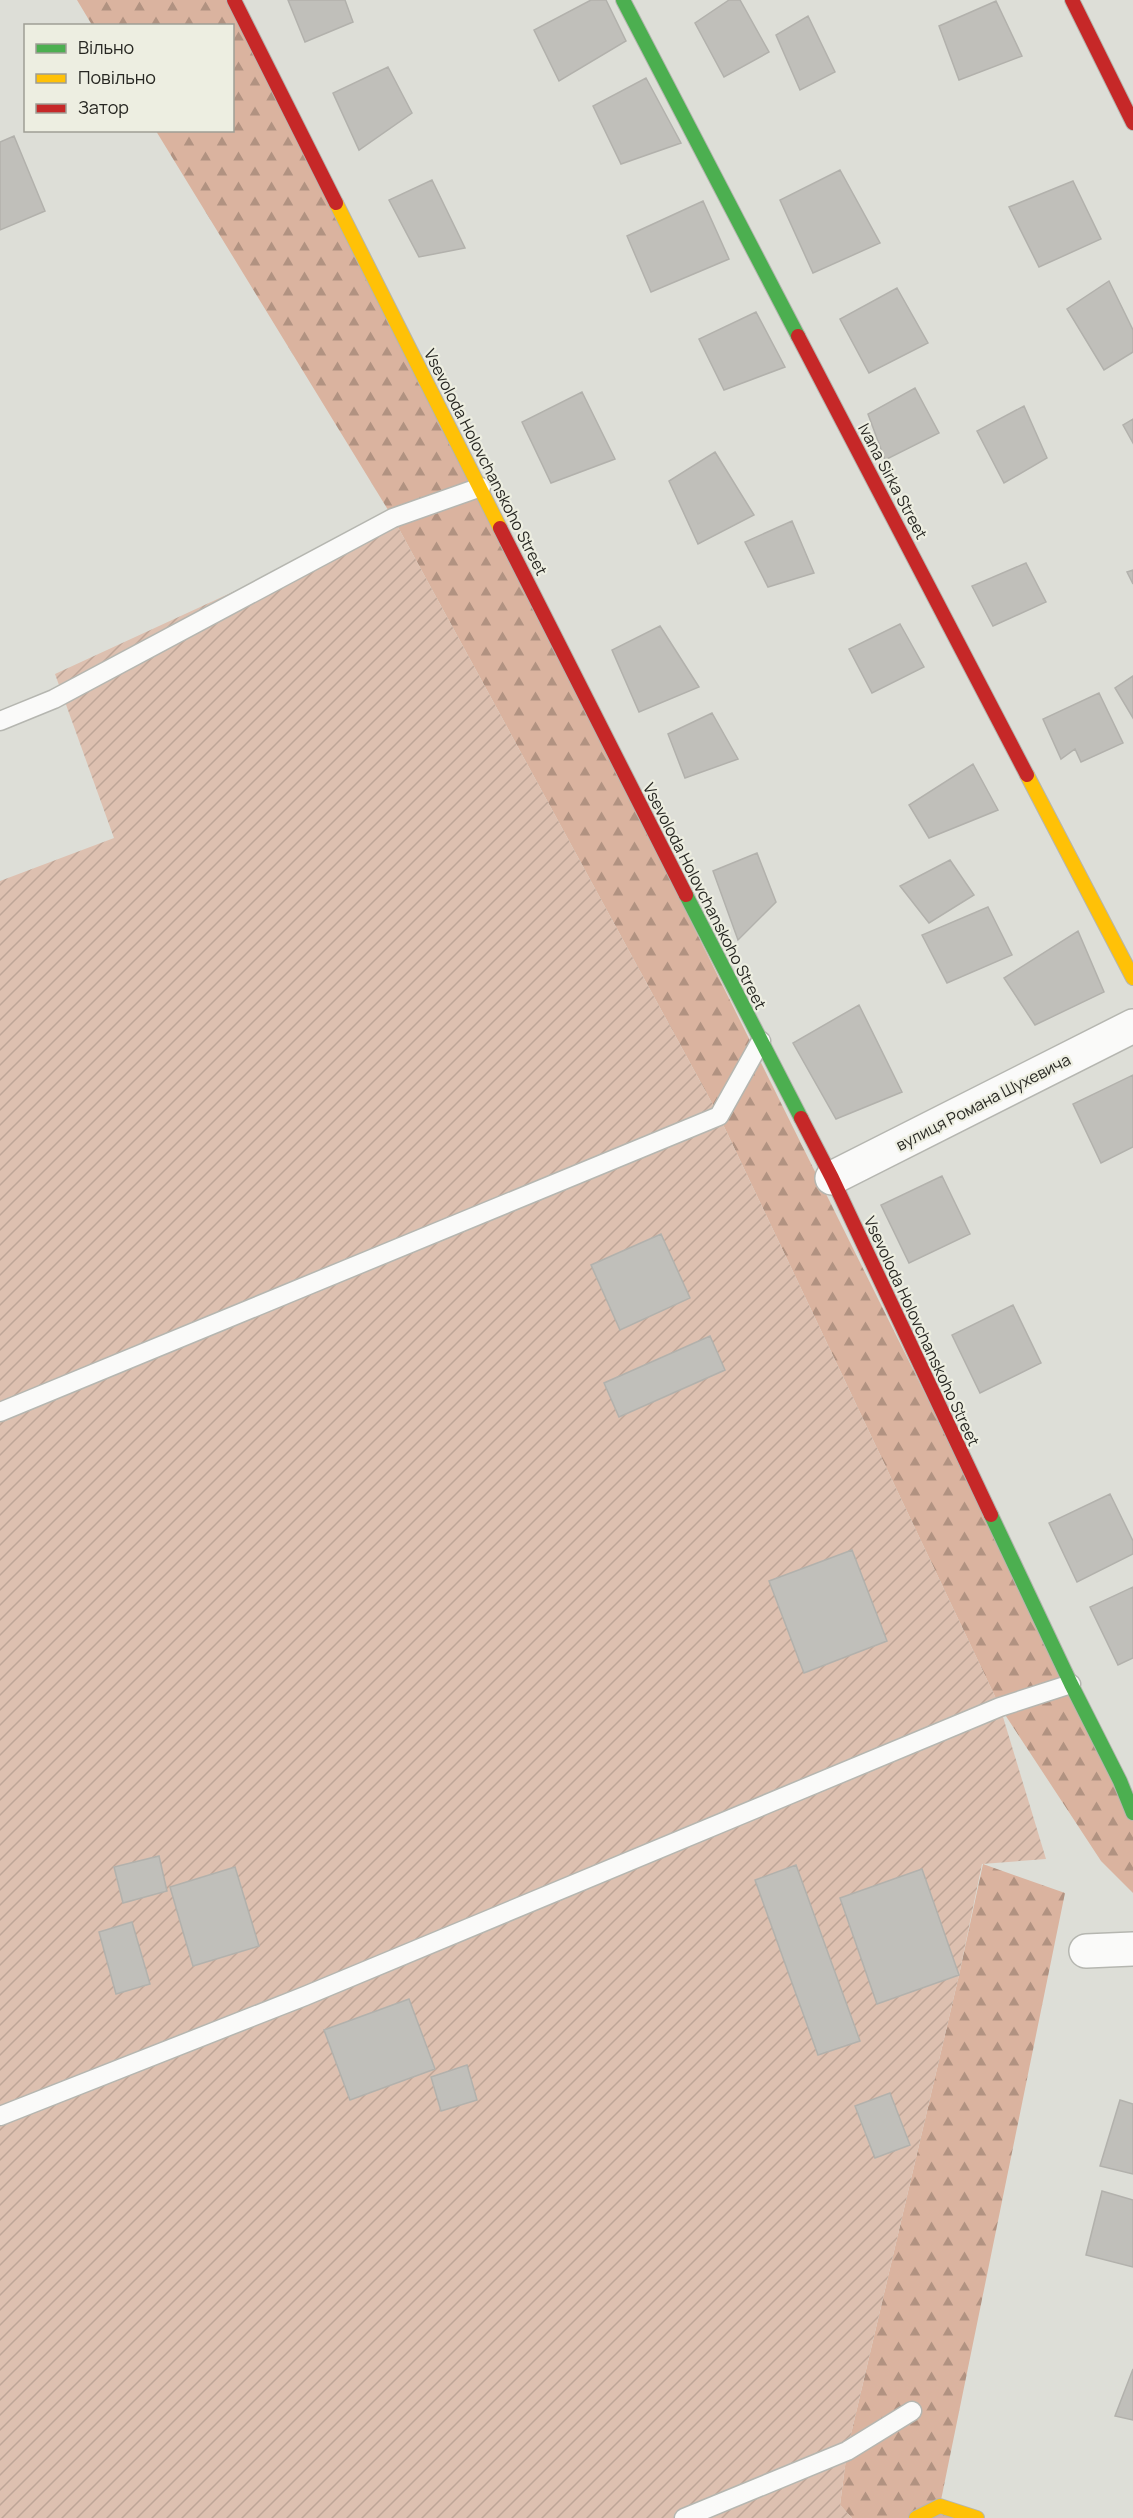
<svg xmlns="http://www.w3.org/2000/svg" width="1133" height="2518" viewBox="0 0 1133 2518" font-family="Manrope,sans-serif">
	<defs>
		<pattern id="forest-firs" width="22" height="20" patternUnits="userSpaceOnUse" patternTransform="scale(1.5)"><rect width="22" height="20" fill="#dab39f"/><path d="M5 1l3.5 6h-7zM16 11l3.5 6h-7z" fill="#b19281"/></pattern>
		<pattern id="garden-furrows" width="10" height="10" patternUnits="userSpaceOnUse" patternTransform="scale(1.5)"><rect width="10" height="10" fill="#ddc0b0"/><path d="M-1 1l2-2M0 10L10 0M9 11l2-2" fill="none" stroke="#bea597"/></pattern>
	</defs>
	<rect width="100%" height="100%" fill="#ddded7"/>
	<!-- forest -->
	<path fill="url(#forest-firs)" d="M77,0H234L1133,1813V1893L1101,1861L1000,1707L719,1116L393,518L156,131L232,130V26L92,25Z
		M983,1864L1065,1893L940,2505L977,2518H852L840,2505L847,2451L959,1975Z"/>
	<!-- garden -->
	<path fill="url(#garden-furrows)" d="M393,518L719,1116L1000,1707L1046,1859L982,1864L959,1975L847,2451L840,2505L852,2518H0V881L114,838L55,674Z"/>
	<!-- building -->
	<path fill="#c0bfba" stroke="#b2b1ac" stroke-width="1.5" d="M288,0H345L353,22L305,42Z
		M591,0H606L626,41L559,81L534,30Z
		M729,0H740L769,52L724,77L695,23Z
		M996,1L1022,56L959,80L939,26Z
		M808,16L835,72L800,90L776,35Z
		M388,67L412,113L359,150L333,93Z
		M646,78L681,143L621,164L593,106Z
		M14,136L45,211L0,230V142Z
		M840,170L880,243L813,273L780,200Z
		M432,180L465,248L419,257L389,200Z
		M1073,181L1101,239L1039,267L1009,207Z
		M703,201L729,259L651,292L627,236Z
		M1109,281L1133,330V352L1104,370L1067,309Z
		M897,288L928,343L869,373L840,319Z
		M756,312L785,367L724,390L699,339Z
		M915,388L939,433L885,460L868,414Z
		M582,392L615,459L551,483L522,422Z
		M1024,406L1047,458L1004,483L977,431Z
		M1133,419V443L1123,425Z
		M715,452L754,515L698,544L669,481Z
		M792,521L814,573L768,587L745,542Z
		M1026,563L1046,602L993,626L972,586Z
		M1133,570V584L1127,572Z
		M900,624L924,667L872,693L849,649Z
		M660,626L699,687L639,712L612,650Z
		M1133,676V718L1115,688Z
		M1099,693L1123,743L1081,762L1075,749L1061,759L1043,719Z
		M712,713L738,759L685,778L668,734Z
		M973,764L998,810L929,838L909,805Z
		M757,853L776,902L738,940L713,871Z
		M950,860L974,895L929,923L900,886Z
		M988,907L1012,955L947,983L922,935Z
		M1078,931L1104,992L1035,1025L1004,978Z
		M859,1005L902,1092L836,1119L793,1043Z
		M1133,1075V1147L1101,1163L1073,1104Z
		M942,1176L970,1234L909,1263L881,1205Z
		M661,1234L690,1298L620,1330L591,1265Z
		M1013,1305L1041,1363L980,1393L952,1335Z
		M710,1336L725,1370L619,1417L604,1383Z
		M1110,1494L1133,1541V1554L1077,1582L1049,1523Z
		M852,1550L887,1641L804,1673L769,1581Z
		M1133,1587V1658L1118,1665L1090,1607Z
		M159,1856L167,1891L123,1903L114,1867Z
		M796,1865L860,2041L818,2055L755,1880Z
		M235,1867L259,1946L193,1966L170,1887Z
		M922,1869L959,1975L877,2004L840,1898Z
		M132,1922L150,1984L116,1994L99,1932Z
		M409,1999L435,2069L350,2100L324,2030Z
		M467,2065L477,2100L441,2111L431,2077Z
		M890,2093L910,2145L875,2158L855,2106Z
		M1120,2100L1133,2104V2174L1100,2166Z
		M1102,2191L1133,2200V2267L1086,2255Z
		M1133,2369V2420L1115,2416Z"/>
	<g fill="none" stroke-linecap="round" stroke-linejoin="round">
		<!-- lane casing -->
		<g stroke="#b5b6b0" stroke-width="21">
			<path id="lane" d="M0,721L54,699L393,518L481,487
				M0,1412L719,1116L761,1041
				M0,2116L305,1996L1000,1707L1071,1684
				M684,2518L847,2451L912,2411"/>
		</g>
		<!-- street casing -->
		<g stroke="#b5b6b0" stroke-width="36">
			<path id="street" d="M832,1178L1133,1026
				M1086,1951L1133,1949"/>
		</g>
		<!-- fast casing -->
		<g stroke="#b5b6b0" stroke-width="16">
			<path id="fast" d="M623,0L798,336
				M686,895L801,1118
				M991,1515L1071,1684L1120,1781L1133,1813"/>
		</g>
		<!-- slow casing -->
		<g stroke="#b5b6b0" stroke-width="16">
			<path id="slow" d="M336,203L500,528
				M1027,775L1133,978
				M916,2518L940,2506L977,2518"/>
		</g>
		<!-- jam casing -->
		<g stroke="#b5b6b0" stroke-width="16">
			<path id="jam" d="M234,0L336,203
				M1072,0L1133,123
				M798,336L1027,775
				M500,528L686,895
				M801,1118L832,1178L991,1515"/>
		</g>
		<!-- lane -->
		<use href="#lane" stroke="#fafaf9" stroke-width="18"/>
		<!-- street -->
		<use href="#street" stroke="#fafaf9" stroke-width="33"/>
		<!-- fast -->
		<use href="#fast" stroke="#4caf50" stroke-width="14"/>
		<!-- slow -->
		<use href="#slow" stroke="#ffc107" stroke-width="14"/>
		<!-- jam -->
		<use href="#jam" stroke="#c62828" stroke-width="14"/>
	</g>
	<g text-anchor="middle" stroke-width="4.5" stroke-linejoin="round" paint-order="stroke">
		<!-- street labels -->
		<g font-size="16" fill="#272722" stroke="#edeee1">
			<text transform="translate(486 462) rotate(63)" y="6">Vsevoloda Holovchanskoho Street</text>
			<text transform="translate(893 481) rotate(62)" y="6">Ivana Sirka Street</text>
			<text transform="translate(705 896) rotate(63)" y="6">Vsevoloda Holovchanskoho Street</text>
			<text transform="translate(983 1102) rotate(-27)" y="6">вулиця Романа Шухевича</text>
			<text transform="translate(922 1331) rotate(65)" y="6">Vsevoloda Holovchanskoho Street</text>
		</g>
	</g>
	<!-- legend -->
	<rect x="24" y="24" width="210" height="108" fill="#edeee1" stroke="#9e9e95" stroke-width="1.5"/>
	<rect x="36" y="44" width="30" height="9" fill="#4caf50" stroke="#9e9e95" stroke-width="1.5"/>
	<text x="78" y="54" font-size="18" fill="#272722">Вільно</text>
	<rect x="36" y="74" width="30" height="9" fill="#ffc107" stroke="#9e9e95" stroke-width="1.5"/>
	<text x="78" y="84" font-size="18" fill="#272722">Повільно</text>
	<rect x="36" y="104" width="30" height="9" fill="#c62828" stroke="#9e9e95" stroke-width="1.5"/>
	<text x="78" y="114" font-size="18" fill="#272722">Затор</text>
</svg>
